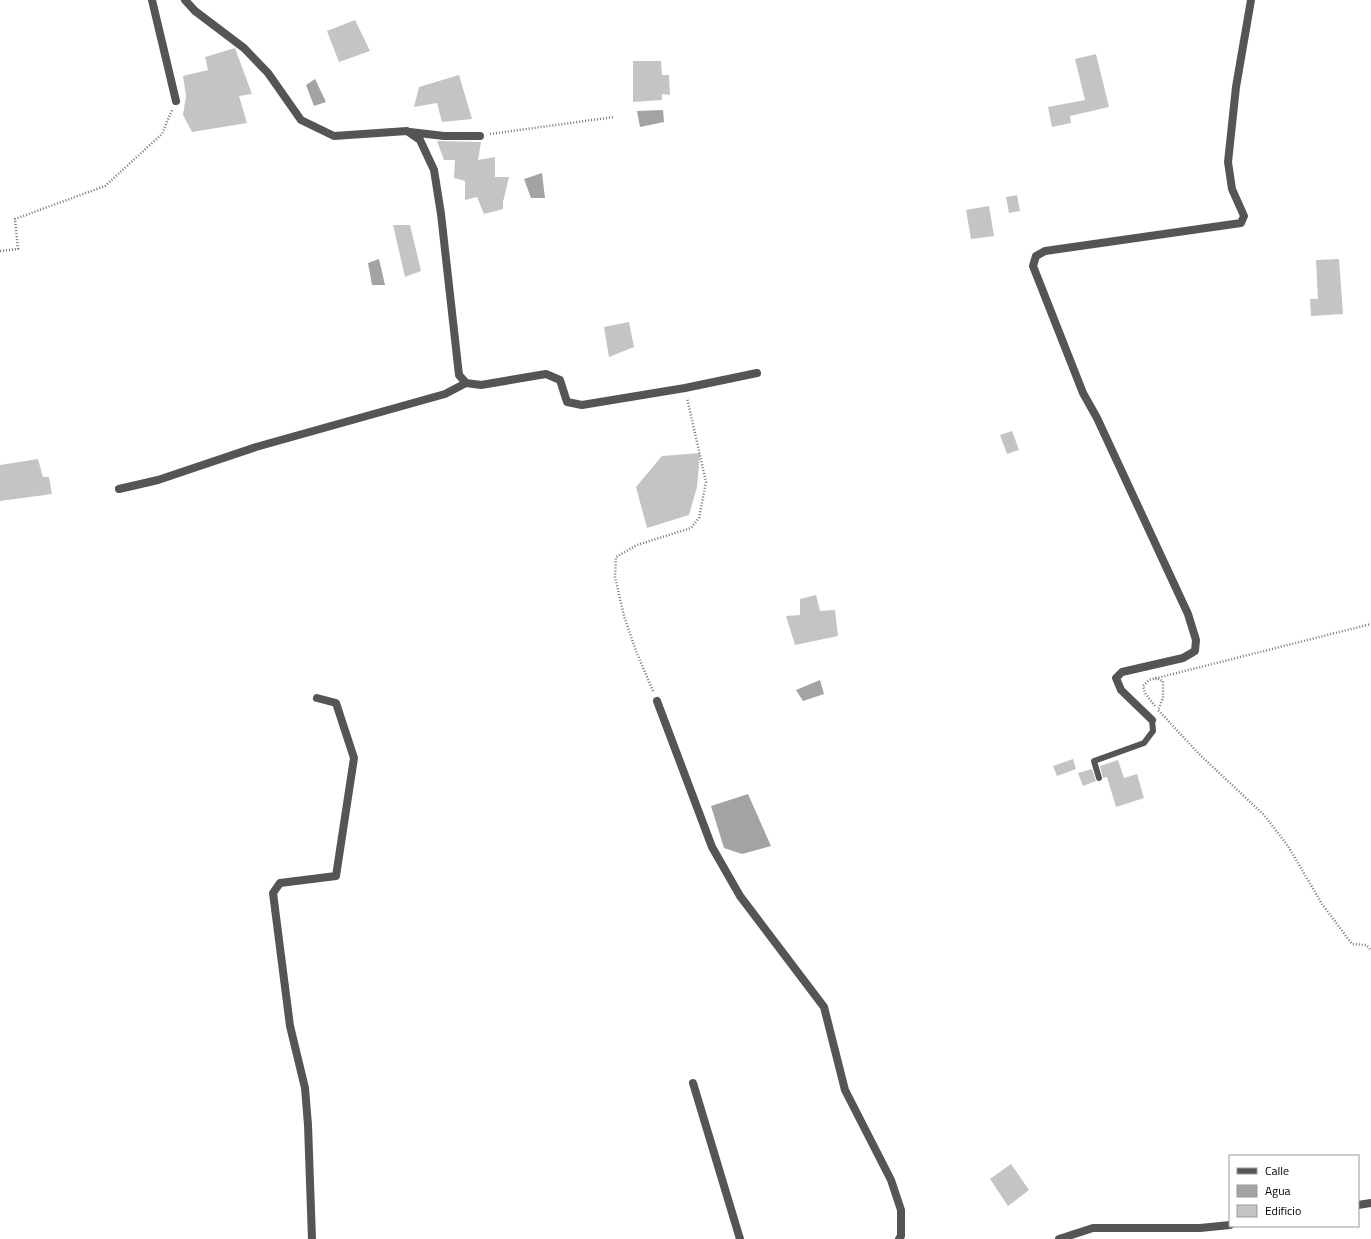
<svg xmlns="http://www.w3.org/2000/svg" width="1371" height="1239" viewBox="0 0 1371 1239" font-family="'Titillium Web',sans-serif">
	<rect width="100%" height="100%" fill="#fff"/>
	<!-- water -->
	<path fill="#a3a3a3" d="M315,79L326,102L314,106L306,85Z
		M663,110L664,122L640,127L637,111Z
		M542,173L545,198H531L524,179Z
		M379,259L385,285H372L368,263Z
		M820,680L824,694L803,701L796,690Z
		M748,794L771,846L742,854L724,848L711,806Z"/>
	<!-- building -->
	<path fill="#c4c4c4" d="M355,20L370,51L339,62L327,31Z
		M235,48L252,94L239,96L247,123L192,132L183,115L186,96L183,76L208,70L205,57Z
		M1096,54L1109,107L1070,116L1071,123L1052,127L1048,107L1085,100L1075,59Z
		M633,61H661L662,75H669L670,95L662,94V100L633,102Z
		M459,75L472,119L442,122L437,103L414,107L419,87Z
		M437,141L481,142L478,160L495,157V177H509L503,202V209L484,214L477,197L465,200V181L454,178L455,160H444Z
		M1017,195L1020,211L1009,213L1006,197Z
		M989,206L994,236L971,239L966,210Z
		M393,225H410L421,271L405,277Z
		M1339,259L1343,314L1311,316L1310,299H1318L1316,260Z
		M629,322L634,347L609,357L604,327Z
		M1012,431L1019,450L1007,454L1000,435Z
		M700,453L697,487L689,515L647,528L636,487L662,456Z
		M38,459L43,477H49L52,494L0,501V465Z
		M816,595L820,611L835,610L838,636L795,645L786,616L800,615V599Z
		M1073,759L1076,769L1057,776L1053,766Z
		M1118,760L1124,778L1137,774L1144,798L1116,807L1107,777L1103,778L1100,766Z
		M1092,769L1096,781L1083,786L1078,773Z
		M1011,1164L1029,1190L1008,1206L990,1179Z"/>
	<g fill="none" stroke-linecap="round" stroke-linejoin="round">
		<!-- path -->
		<path stroke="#777" stroke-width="2.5" stroke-dasharray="1 2" stroke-linecap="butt" d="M490,134L614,117
			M0,251L18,249L15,219L105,186L162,134L172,110
			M1155,678L1163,681V698L1158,710L1200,755L1264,815L1288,846L1322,904L1352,944L1366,945L1371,950
			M653,691L636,651L624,616L615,577L616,557L637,545L691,528L699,518L706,482L687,398
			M1155,706L1145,693L1143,686L1149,680L1371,624"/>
		<!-- lane -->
		<path stroke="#555" stroke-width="6" d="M1099,778L1094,761L1144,743L1153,731L1152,720"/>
		<!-- street -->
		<path stroke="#555" stroke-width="8" d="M152,0L176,101
			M185,0L195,11L244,48L268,73L301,120L334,136L407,131L420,140L434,170L441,214L459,375L466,383L481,385L546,374L560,380L567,402L582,405L685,388L757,373
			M410,132L444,136H480
			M119,489L158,480L256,447L445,394L466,383
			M657,701L712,847L740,896L824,1007L845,1090L891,1180L901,1210V1236L899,1239
			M1152,720L1121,690L1116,678L1122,672L1183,658L1195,651L1196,640L1188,614L1097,418L1083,393L1033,266L1036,256L1045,251L1241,223L1244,216L1232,189L1228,162L1236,87L1251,0
			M693,1083L740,1239
			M1358,1205L1371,1203
			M312,1239L308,1125L305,1088L290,1026L273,893L280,883L336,876L354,758L336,703L317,698
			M1059,1239L1093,1228H1200L1230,1225"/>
	</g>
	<!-- legend -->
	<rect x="1229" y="1155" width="130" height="72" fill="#ffffff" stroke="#999999"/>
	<rect x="1237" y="1168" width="20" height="6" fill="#555555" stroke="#999999"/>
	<text x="1265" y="1175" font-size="12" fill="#000000">Calle</text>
	<rect x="1237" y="1185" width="20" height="12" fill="#a3a3a3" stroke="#999999"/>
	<text x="1265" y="1195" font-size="12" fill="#000000">Agua</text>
	<rect x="1237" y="1205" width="20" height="12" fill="#c4c4c4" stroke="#999999"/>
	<text x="1265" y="1215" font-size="12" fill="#000000">Edificio</text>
</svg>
